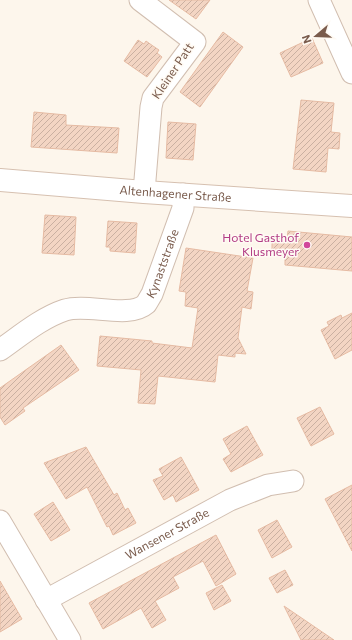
<svg xmlns="http://www.w3.org/2000/svg" width="352" height="640" viewBox="0 0 352 640" font-family="Commissioner,sans-serif">
	<defs>
		<pattern id="building-hatch" width="6" height="6" patternUnits="userSpaceOnUse"><rect width="6" height="6" fill="#f3d5c3"/><path d="M-1 1l2-2M0 6l6-6M5 7l2-2" fill="none" stroke="#cab0a1"/></pattern>
	</defs>
	<rect width="100%" height="100%" fill="#fdf6ec"/>
	<!-- building -->
	<path fill="url(#building-hatch)" stroke="#e6bba3" d="M169,0H210L196,19Z
		M223,32L243,47L200,107L180,92Z
		M312,38L323,63L291,77L280,53Z
		M138,40L144,44L146,41L153,46L159,50L157,53L162,57L147,77L124,61Z
		M301,100L334,103L331,132L340,133L339,149L328,148L326,172L293,169Z
		M34,112L66,115V125L119,128L117,153L31,147Z
		M168,122L196,124L193,160L166,158Z
		M45,215L76,217L74,255L42,253Z
		M108,221L137,223L135,253L110,251V247H106Z
		M288,231L352,237V271L285,265V256L272,255V238L287,239Z
		M186,248L253,258L247,291L253,292L251,309L242,307L238,338L246,354L235,353V357L218,355L215,382L158,376L155,404L138,403L141,370L97,366L100,336L152,341V343L192,348L198,308L185,306L186,292L179,291Z
		M352,313V350L335,359L321,330L329,326L327,322L341,315L342,318Z
		M61,345L79,370L23,408L25,411L5,425L0,417V388Z
		M320,407L334,434L311,446L297,418Z
		M247,426L263,455L231,472L223,459L231,454L223,439Z
		M86,447L114,495L117,493L125,510L128,508L136,523L113,535L109,526L107,527L87,487L66,499L44,463Z
		M181,457L199,490L176,502L173,495L164,500L153,480L163,476L159,469Z
		M352,485V551L325,499Z
		M53,502L70,530L51,541L34,514Z
		M277,520L292,547L272,558L258,530Z
		M216,535L236,574L216,586L203,561L173,577L179,588L155,601L166,620L152,628L141,608L103,629L89,603Z
		M285,570L293,585L277,593L269,578Z
		M0,581L22,619L0,632Z
		M222,585L231,601L214,610L206,593Z
		M284,606L334,640H301Z"/>
	<g fill="none" stroke-linecap="round" stroke-linejoin="round">
		<!-- street casing -->
		<g stroke="#d1beb0" stroke-width="23">
			<g id="street">
				<path d="M140,0L195,42L153,98L151,107L144,192"/>
				<path d="M319,0L352,73"/>
				<path id="s1" d="M0,350C20,336 41,318 65,310C87,303 129,319 146,304C148,301 150,297 152,294L183,208V194"/>
				<path d="M0,521L70,640"/>
				<path id="s2" d="M46,600L230,500L268,485L293,481"/>
			</g>
		</g>
		<!-- secondary casing -->
		<g stroke="#d6c0b0" stroke-width="24">
			<g id="secondary">
				<path id="s3" d="M0,180L144,192L352,206"/>
			</g>
		</g>
		<!-- street -->
		<use href="#street" stroke="#fff" stroke-width="21"/>
		<!-- secondary -->
		<use href="#secondary" stroke="#fff" stroke-width="22"/>
	</g>
	<!-- markers -->
	<circle fill="#d1479c" stroke="#fffaf3" stroke-width="1.5" cx="307" cy="245" r="4"/>
	<g text-anchor="middle" stroke-width="3" stroke-linejoin="round" paint-order="stroke">
		<!-- street labels -->
		<g font-size="12" fill="#7a5c4d" stroke="#fffaf3">
			<text transform="translate(173 71) rotate(-56)" y="4">Kleiner Patt</text>
			<text dy="4" stroke="none"><textPath href="#s3" startOffset="176">Altenhagener Straße</textPath></text>
			<text dy="4" stroke="none"><textPath href="#s1" startOffset="203">Kynaststraße</textPath></text>
			<text dy="4" stroke="none"><textPath href="#s2" startOffset="138">Wansener Straße</textPath></text>
		</g>
		<!-- hotel labels -->
		<g font-size="12" fill="#b23c85" stroke="#fffaf3" text-anchor="end">
			<text x="299" y="242">Hotel Gasthof<tspan x="299" dy="14">Klusmeyer</tspan></text>
		</g>
	</g>
	<!-- north arrow -->
	<g transform="translate(316 36) rotate(251)" stroke="#fffaf3" stroke-width="3" paint-order="stroke">
	<path d="M0-3L7 15L0 10L-7 15Z" fill="#7a5c4d"/>
	<text y="-6" font-size="11" font-weight="bold" text-anchor="middle" fill="#7a5c4d">N</text>
	</g>
</svg>
